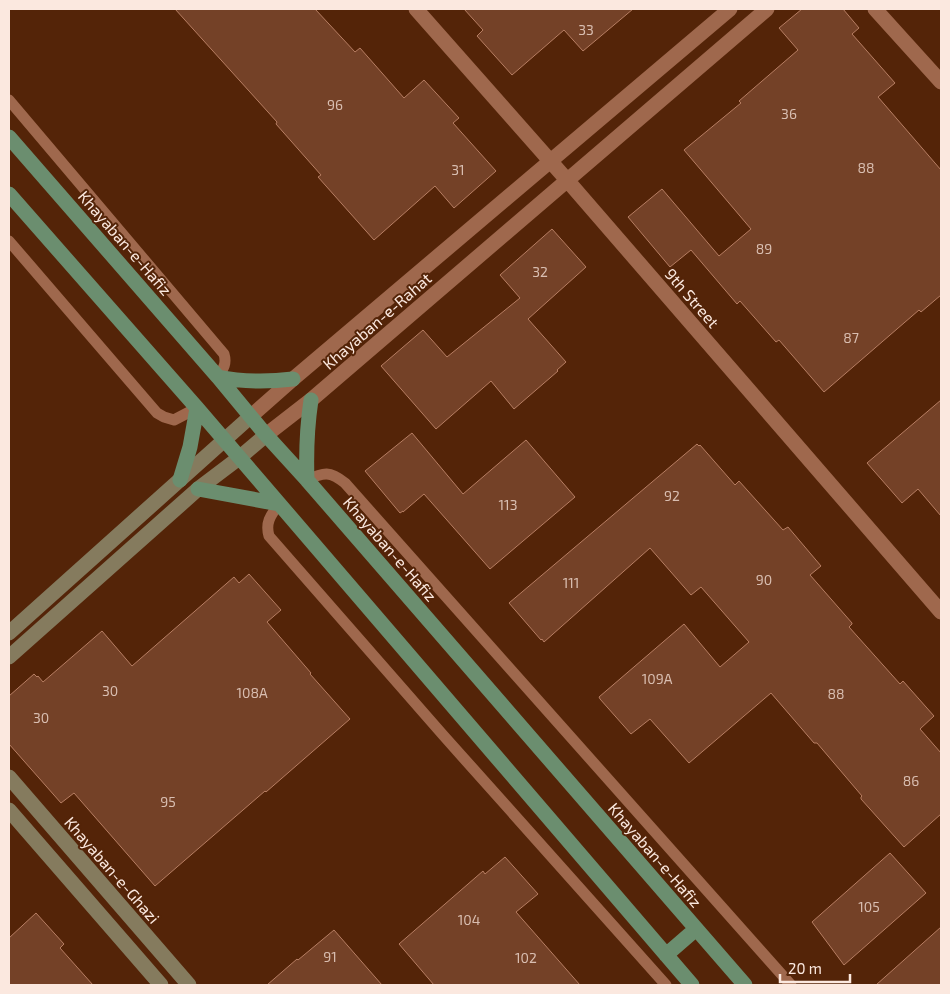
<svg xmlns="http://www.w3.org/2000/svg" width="950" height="994" viewBox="0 0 950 994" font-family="'Exo 2',sans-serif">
	<rect width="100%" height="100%" fill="#542408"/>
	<!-- building -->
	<path fill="#744127" stroke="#b77e63" d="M175,9H315L355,52L360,48L404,98L424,80L459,118L453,123L496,171L454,208L435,186L374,240L318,177L321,175L276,124L277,122Z
		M464,9H633L583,51L564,30L512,75L477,36L483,30Z
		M802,9H843L859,28L852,34L895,83L878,97L941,170V295L921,312L919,310L824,392L779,340L776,342L740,301L737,304L691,250L670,267L628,217L662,189L719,256L751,229L684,150L741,103L739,101L798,50L779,28Z
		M552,229L586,267L528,319L566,362L557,370L558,371L514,409L491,381L436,429L381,366L423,330L447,357L520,298L500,275Z
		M941,400V516L918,489L902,503L867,463Z
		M412,433L463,494L526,440L575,497L490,569L424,494L403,512V511L400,513L365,471Z
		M697,444L699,446L700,445L735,485L739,481L783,530L788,527L821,566L810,575L852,623V624L849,627L900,684L903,681L934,716L920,729L941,753V814L904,847L861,799V797L862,796L817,743H814L771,693L689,763L650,719L631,734L600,699L599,697L684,624L720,667L749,642L701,587L691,595L650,548L544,642L542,639L541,640L509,603Z
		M249,574L281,610L267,622L311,673L310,674L350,719L266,792L265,791L155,886L74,793L61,803L9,744V696L34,674L37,677L38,676L43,682L102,631L132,666L234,577L239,583Z
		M890,853L926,893L844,965L812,922Z
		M505,857L538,894L516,912L580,985H434L399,944L483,871L485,874Z
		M36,913L64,944L60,948L93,985H9V938Z
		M941,927V985H876Z
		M334,930L382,985H267L297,959L298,960Z"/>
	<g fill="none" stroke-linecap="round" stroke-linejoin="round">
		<!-- lane -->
		<path stroke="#9f684d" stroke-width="11" d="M9,100L224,354C227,364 223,369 218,377
			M9,241L157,413L164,417L174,420L197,408
			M307,480C324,472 330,471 345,483L791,985
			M279,504C271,515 265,522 269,536L443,735L666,985"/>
		<!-- street -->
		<path stroke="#9f684d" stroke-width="15" d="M416,9L567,180L941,612
			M875,9L941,82
			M250,417L293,379L730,9
			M266,435L311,400L767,9"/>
		<!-- secondary -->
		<path stroke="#857b5e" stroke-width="15" d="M9,633L250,417
			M9,657L198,489L239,458L266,435
			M9,777L189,985
			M9,810L161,985"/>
		<!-- primary -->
		<path stroke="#6b8e6f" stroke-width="15" d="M9,137L218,377L266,435L307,480L745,985
			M9,194L197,408L692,985
			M218,377C243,382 267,382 293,379
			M180,480L190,447L197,408
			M307,480C306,453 307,427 311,400
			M198,489L279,504
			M666,955L696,929"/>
	</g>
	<g text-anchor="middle" stroke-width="4" stroke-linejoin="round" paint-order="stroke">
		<!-- number labels -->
		<g font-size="14" fill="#d9beb1">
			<text x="586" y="35">33</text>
			<text x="335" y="110">96</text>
			<text x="789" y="119">36</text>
			<text x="866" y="173">88</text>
			<text x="458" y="175">31</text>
			<text x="764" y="254">89</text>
			<text x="540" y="277">32</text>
			<text x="851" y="343">87</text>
			<text x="672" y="501">92</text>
			<text x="508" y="510">113</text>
			<text x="764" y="585">90</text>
			<text x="571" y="588">111</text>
			<text x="657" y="684">109A</text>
			<text x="110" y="696">30</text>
			<text x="252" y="698">108A</text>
			<text x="836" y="699">88</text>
			<text x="41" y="723">30</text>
			<text x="911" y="786">86</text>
			<text x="168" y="807">95</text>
			<text x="869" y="912">105</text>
			<text x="469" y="925">104</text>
			<text x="330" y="962">91</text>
			<text x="526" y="963">102</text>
		</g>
		<!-- street labels -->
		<g font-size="16" fill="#fbe8df" stroke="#542408">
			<text transform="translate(125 243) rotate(49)" y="6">Khayaban-e-Hafiz</text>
			<text transform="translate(692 298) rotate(49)" y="6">9th Street</text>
			<text transform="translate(377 321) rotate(-41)" y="6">Khayaban-e-Rahat</text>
			<text transform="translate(390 549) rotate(49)" y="6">Khayaban-e-Hafiz</text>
			<text transform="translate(655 855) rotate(49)" y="6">Khayaban-e-Hafiz</text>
			<text transform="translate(112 870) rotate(49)" y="6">Khayaban-e-Ghazi</text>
		</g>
	</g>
	<!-- border -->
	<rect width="950" height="994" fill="none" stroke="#fbe8df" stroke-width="20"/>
	<!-- scale -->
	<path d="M780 974v8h70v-8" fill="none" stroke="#fbe8df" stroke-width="2.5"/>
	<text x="788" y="974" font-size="15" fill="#fbe8df" stroke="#542408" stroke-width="4" paint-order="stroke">20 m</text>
</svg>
